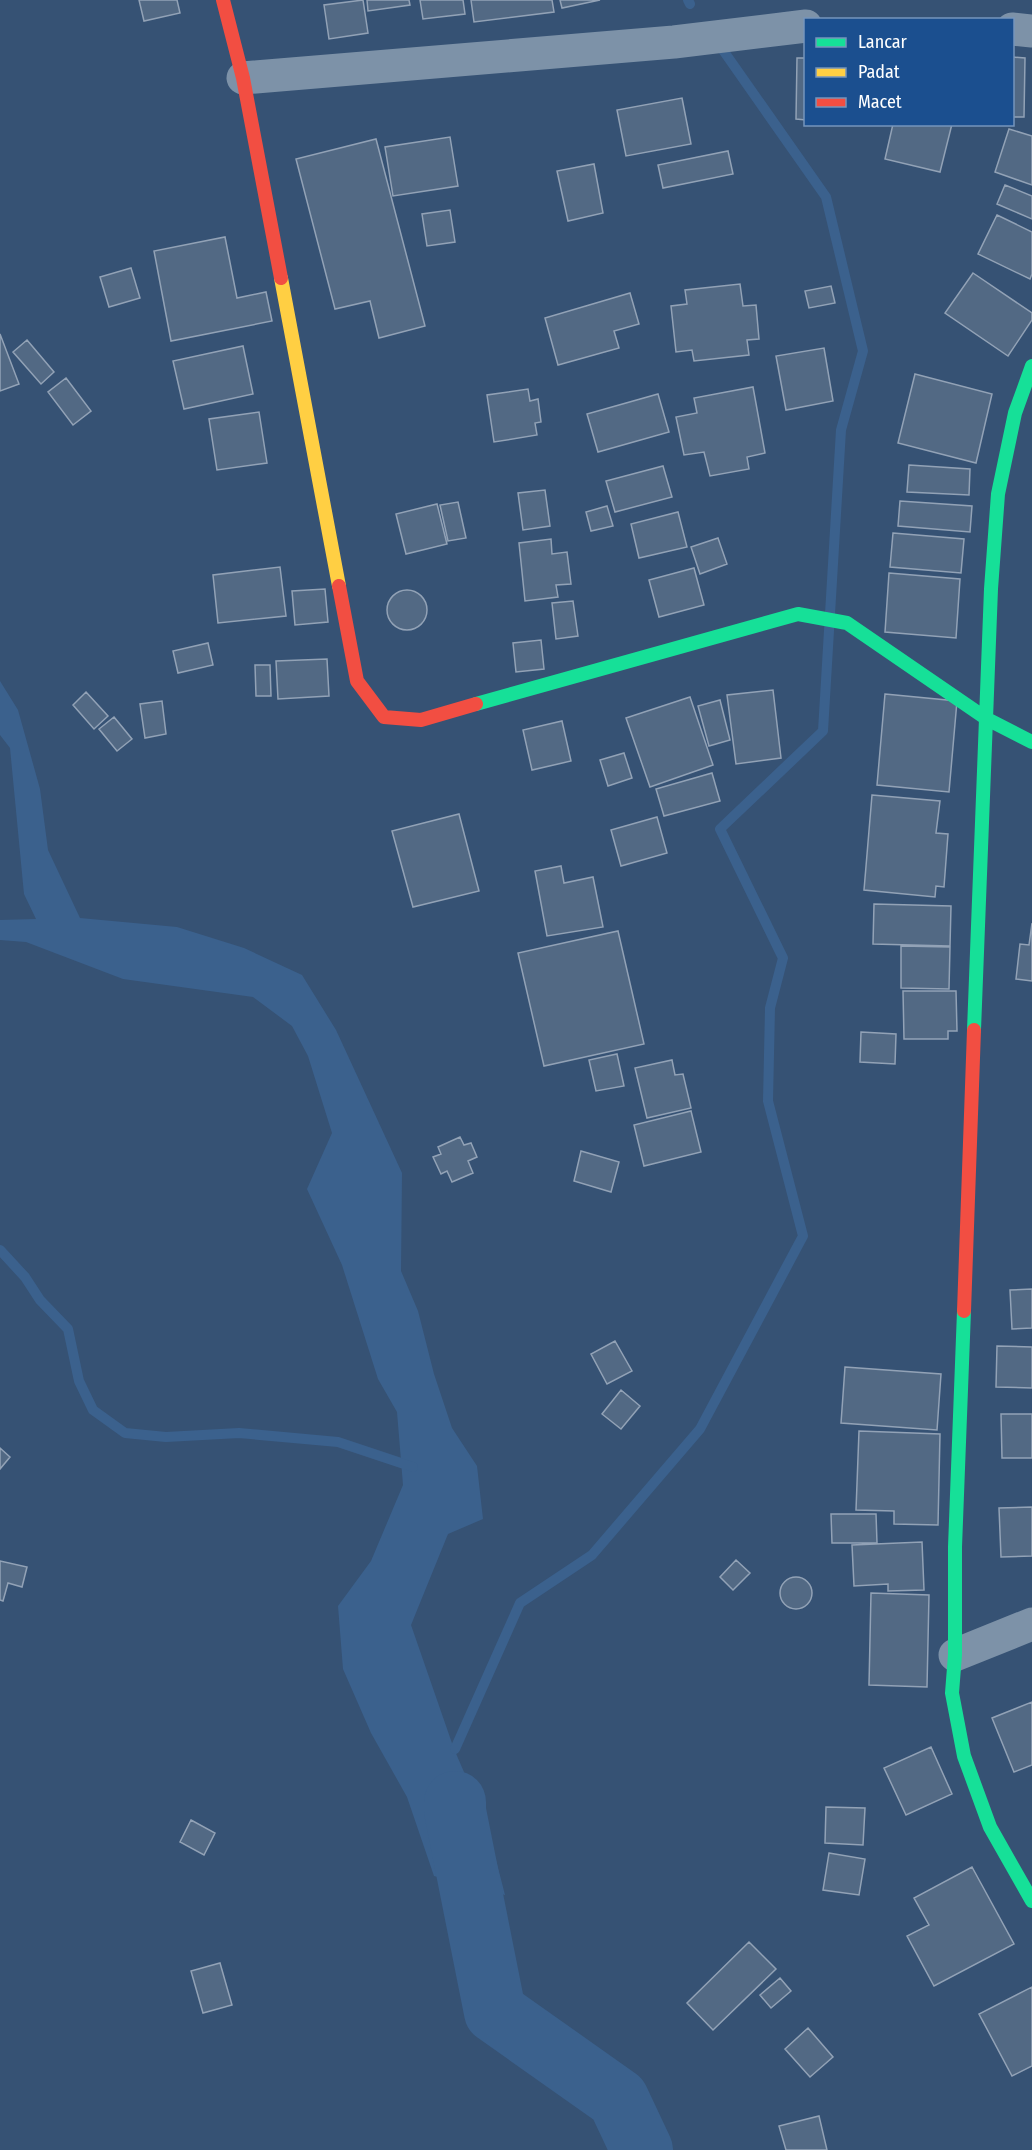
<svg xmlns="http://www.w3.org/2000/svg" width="1032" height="2150" viewBox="0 0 1032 2150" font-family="'Fira Sans Condensed',sans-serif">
	<rect width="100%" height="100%" fill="#365274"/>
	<!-- water -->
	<path fill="#3b618d" d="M0,681L18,710L40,789L48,850L80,918L177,927L244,948L302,975L336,1030L402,1173L401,1271L418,1311L434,1374L452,1428L477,1466L483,1519L448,1534L411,1625L454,1749L487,1825L505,1895L434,1876L407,1797L371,1733L343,1669L338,1606L371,1561L403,1485L397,1412L378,1379L342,1265L307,1189L332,1133L308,1056L292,1026L253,997L123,979L26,942L0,940V920L36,919L24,894L10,748L0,735Z"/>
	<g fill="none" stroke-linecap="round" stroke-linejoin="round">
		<!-- stream -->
		<path stroke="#3b618d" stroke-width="10" d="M688,0L690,4
			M0,1250L25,1277L40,1300L68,1329L79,1381L93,1410L125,1433L166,1437L239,1433L338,1442L413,1467
			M455,1749L520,1603L592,1555L700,1429L803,1236L768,1101L770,1008L783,958L720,829L823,731L841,430L863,351L826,197L718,43"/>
		<!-- river -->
		<path stroke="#3b618d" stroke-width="62" d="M455,1802V1811L495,2012L618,2099L642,2150"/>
	</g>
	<!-- building -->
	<path fill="#526984" stroke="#92a2b6" stroke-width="1.5" d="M139,0H177L180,13L144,21Z
		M363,0L368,33L329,39L324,5Z
		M367,0H409L410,5L368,11Z
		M420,0H463L465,14L423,19Z
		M471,0H552L554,12L474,22Z
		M560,0H600L562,8Z
		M1012,57L1025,58L1024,117H1012Z
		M797,58H806V120L796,119Z
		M682,98L691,144L626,156L617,110Z
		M893,124H952L940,172L885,159Z
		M1009,129L1032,136V185L995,172Z
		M450,137L458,186L393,196L385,147Z
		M376,139L425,326L379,338L370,301L335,309L296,159Z
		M728,151L733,174L663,188L658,165Z
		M594,164L603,213L568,221L557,171Z
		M1005,185L1032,196V219L997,204Z
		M450,210L455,242L427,246L422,214Z
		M997,215L1032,232V274L1030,279L978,254Z
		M225,237L237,298L266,292L272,321L171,341L154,251Z
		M131,268L140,298L109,307L100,277Z
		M973,273L1032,313V320L1008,356L945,313Z
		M740,284L743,306L756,305L759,339L747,340L749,355L694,361L692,350L676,352L671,306L687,304L685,290Z
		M831,286L835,303L809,308L805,291Z
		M630,293L639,324L614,331L619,348L558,365L545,318Z
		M0,334L19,384L0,391Z
		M27,340L54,372L41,384L13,352Z
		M243,346L253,394L184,409L173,361Z
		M824,348L833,401L786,410L776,356Z
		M915,374L992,394L976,463L898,443Z
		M66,378L91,411L73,425L48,392Z
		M753,387L765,453L747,457L749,469L710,476L704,452L684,455L676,417L697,413L694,398Z
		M528,389L530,401L538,399L541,422L535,423L537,435L494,442L487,395Z
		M658,394L669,432L598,452L587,414Z
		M259,412L267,463L217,470L209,419Z
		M909,465L970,469L969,495L907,492Z
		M663,466L672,497L615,512L606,481Z
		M545,490L550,526L523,530L518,493Z
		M900,501L972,506L970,532L898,526Z
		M458,502L466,538L448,541L440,505Z
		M437,504L447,544L406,554L396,514Z
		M607,506L613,526L591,531L586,512Z
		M678,512L687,547L639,558L631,524Z
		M893,533L964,539L961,573L890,567Z
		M718,538L727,564L700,574L691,547Z
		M551,539L552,554L567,552L571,584L556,585L558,597L525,601L519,543Z
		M280,567L286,616L218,623L213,575Z
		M694,568L704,605L659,617L649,580Z
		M889,573L960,579L956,638L885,632Z
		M325,589L328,622L295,625L292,591Z
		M387 610a20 20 0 1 1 40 0a20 20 0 1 1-40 0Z
		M573,601L578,636L556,639L552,603Z
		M541,640L544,669L516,672L513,643Z
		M208,643L213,665L178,673L173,651Z
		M327,659L329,696L278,699L276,661Z
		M255,665H270L271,696H256Z
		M773,690L781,758L736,764L727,695Z
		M86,692L108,716L94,729L73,705Z
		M885,694L957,701L949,792L877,785Z
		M690,697L713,765L650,787L626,718Z
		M720,700L730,740L709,746L698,706Z
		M162,701L166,734L145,738L140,704Z
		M114,717L132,739L117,751L99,729Z
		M562,721L571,761L532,770L523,730Z
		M624,753L632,778L608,786L600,760Z
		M712,773L720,801L664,816L656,789Z
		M872,795L940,801L936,833L948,834L944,887L936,886L935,897L864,890Z
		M459,814L479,891L413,907L392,831Z
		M657,817L667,853L621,866L611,830Z
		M561,866L564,883L593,877L603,927L547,936L535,871Z
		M874,904L951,906L950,946L873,944Z
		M1032,923V981L1016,979L1020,944L1029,945Z
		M618,931L644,1044L544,1066L518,953Z
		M901,946L950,947L949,989L901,988Z
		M903,991H956L957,1031H948V1039H904Z
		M861,1032L896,1034L895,1064L860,1062Z
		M617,1054L624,1086L596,1091L589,1060Z
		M672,1060L675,1075L683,1074L691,1108L647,1118L635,1068Z
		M691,1111L701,1152L644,1166L634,1125Z
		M460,1137L464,1145L471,1143L477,1157L468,1161L473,1173L452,1182L447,1171L441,1174L433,1157L441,1154L438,1147Z
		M581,1151L619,1162L611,1192L574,1181Z
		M1032,1289V1328L1012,1329L1010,1290Z
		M615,1341L632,1371L607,1384L591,1354Z
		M997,1346L1032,1347V1388L996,1387Z
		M845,1367L941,1374L937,1430L841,1423Z
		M621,1390L640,1406L621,1429L602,1414Z
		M1001,1414H1032V1458H1002Z
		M859,1431L940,1434L938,1525L894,1524V1511L856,1510Z
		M0,1448L10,1457L0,1469Z
		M1032,1507V1556L1001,1557L999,1508Z
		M831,1514H876L877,1543H832Z
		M922,1542L924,1590L888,1591V1584L854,1586L852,1545Z
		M736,1560L750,1573L733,1590L720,1577Z
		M0,1561L27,1567L22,1587L8,1583L3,1601L0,1600Z
		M780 1593a16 16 0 1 1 32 0a16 16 0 1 1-32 0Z
		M871,1593L929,1595L927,1687L869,1685Z
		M1032,1702V1765L1014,1772L992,1718Z
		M931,1747L952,1794L906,1815L884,1768Z
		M826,1807L865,1808L863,1845L825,1843Z
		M191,1820L215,1833L204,1855L180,1842Z
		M829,1853L865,1859L859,1895L823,1890Z
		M972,1867L1014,1944L934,1986L907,1936L929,1925L914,1898Z
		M749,1942L776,1969L713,2030L687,2003Z
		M220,1963L232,2005L203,2013L191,1971Z
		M780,1978L791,1991L771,2008L760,1995Z
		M1032,1987V2066L1012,2076L979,2014Z
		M808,2028L833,2057L810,2077L785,2049Z
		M819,2116L827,2150H786L779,2126Z"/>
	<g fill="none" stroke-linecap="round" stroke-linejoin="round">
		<!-- street -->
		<path stroke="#7d92a8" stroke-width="33" d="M1012,29L1032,31
			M243,78L674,42L806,26
			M955,1655L1032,1624"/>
		<!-- fast -->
		<path stroke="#16e098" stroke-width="14" d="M476,704L798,614L847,623L987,719L1032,742
			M974,1030L991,589L998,494L1015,413L1032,366
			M964,1311L955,1547V1655L952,1693L964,1756L990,1827L1032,1901"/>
		<!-- slow -->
		<path stroke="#ffcf43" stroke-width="14" d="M281,278L339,586"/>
		<!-- jam -->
		<path stroke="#f24e42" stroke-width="14" d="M223,0L243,78L281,278
			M339,586L357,681L384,717L421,720L476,704
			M964,1311L974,1030"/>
	</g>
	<!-- legend -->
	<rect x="804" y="18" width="210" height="108" fill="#1b4f8f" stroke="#7695bc" stroke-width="1.5"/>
	<rect x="816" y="38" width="30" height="9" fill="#16e098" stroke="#7695bc" stroke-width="1.5"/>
	<text x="858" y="48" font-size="18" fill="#ffffff">Lancar</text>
	<rect x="816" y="68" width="30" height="9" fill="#ffcf43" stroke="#7695bc" stroke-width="1.5"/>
	<text x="858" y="78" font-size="18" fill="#ffffff">Padat</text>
	<rect x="816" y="98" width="30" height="9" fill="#f24e42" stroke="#7695bc" stroke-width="1.5"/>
	<text x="858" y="108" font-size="18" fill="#ffffff">Macet</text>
</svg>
